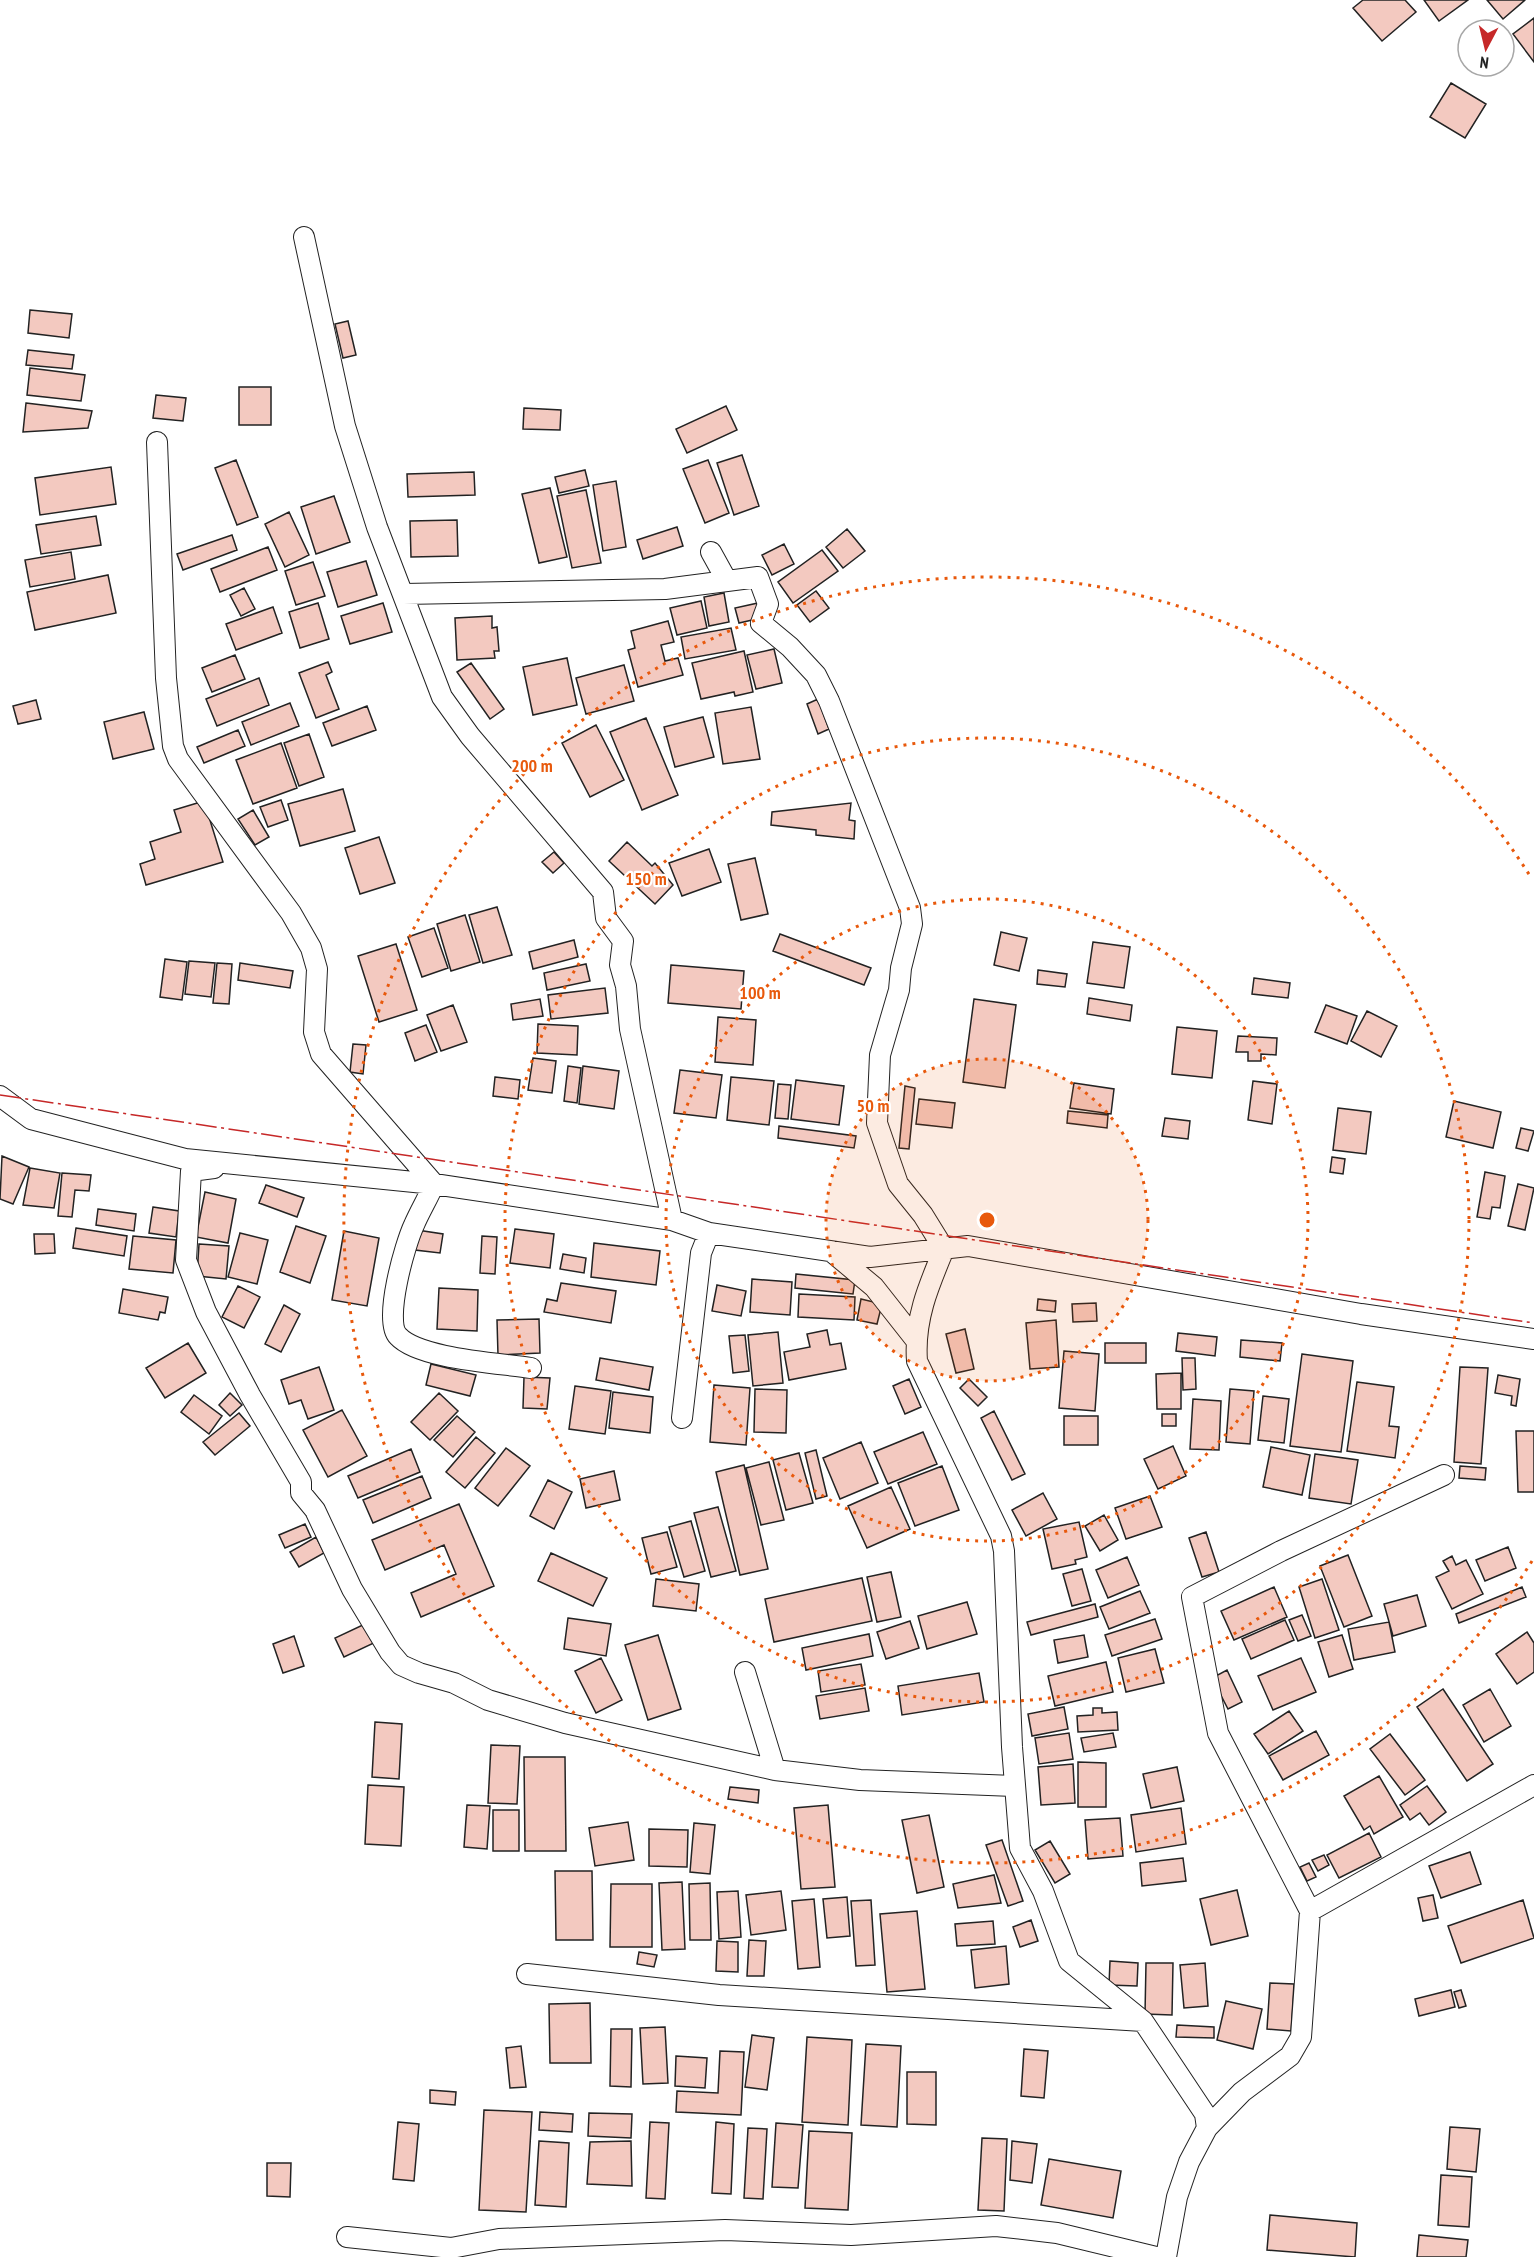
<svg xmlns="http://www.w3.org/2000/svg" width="1534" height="2257" viewBox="0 0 1534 2257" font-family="'PT Sans Narrow',sans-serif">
	<rect width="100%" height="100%" fill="#fff"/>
	<!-- building -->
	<path fill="#f3c9c0" stroke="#222" stroke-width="1.5" d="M1363,0H1405L1416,12L1382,41L1353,8Z
		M1424,0H1468L1439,21Z
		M1487,0H1525L1503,19Z
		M1534,18V62L1513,34Z
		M1451,83L1486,104L1465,138L1430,117Z
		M30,310L72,314L69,338L28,333Z
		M348,321L356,355L343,358L335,324Z
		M28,350L74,355L72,369L26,365Z
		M30,368L85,375L81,401L27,395Z
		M239,387H271V425H239Z
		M156,395L186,398L183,421L153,418Z
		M26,403L92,411L88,428L23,432Z
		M726,406L737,430L687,453L676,429Z
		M524,408L561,410L560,430L523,429Z
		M742,455L759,506L734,515L717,463Z
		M236,460L258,517L237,525L215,468Z
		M708,460L729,513L705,523L683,469Z
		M111,467L116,504L40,515L35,478Z
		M585,470L589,486L559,493L555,477Z
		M474,472L475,495L408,497L407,474Z
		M616,481L626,547L603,551L593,485Z
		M550,488L567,557L539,563L522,494Z
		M586,490L601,563L572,568L557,496Z
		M334,496L350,542L316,554L301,507Z
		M289,512L309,555L285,567L265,524Z
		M96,516L101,545L41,554L36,525Z
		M457,520L458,556L411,557L410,521Z
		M677,527L683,546L643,559L637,540Z
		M847,529L865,551L843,568L826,547Z
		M232,535L237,550L183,570L177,554Z
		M784,544L794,564L772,575L762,555Z
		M268,547L277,570L220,592L211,569Z
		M822,550L838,571L793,603L778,582Z
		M71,552L75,579L30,587L25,560Z
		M366,561L377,595L338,607L327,572Z
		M313,562L325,596L296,605L285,571Z
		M108,575L116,613L35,630L27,592Z
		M244,588L255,609L241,616L230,595Z
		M816,591L829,608L810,622L797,605Z
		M724,593L729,622L709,626L704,597Z
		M701,601L707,628L677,635L670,608Z
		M318,603L329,639L300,648L289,612Z
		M383,603L392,632L350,644L341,616Z
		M758,603L761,618L739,623L735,608Z
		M273,607L282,633L236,650L226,624Z
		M492,616V628L497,627L499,651H494L495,658L457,660L455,618Z
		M668,621L674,642L661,645L665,661L678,658L683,675L638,687L628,650L635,648L631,631Z
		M731,628L736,650L685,659L681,637Z
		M774,649L782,683L756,689L747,655Z
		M744,651L753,692L735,696L734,692L701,699L692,663Z
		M235,655L245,679L212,692L202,668Z
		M567,658L577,705L533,715L523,667Z
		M328,662L332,672L326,675L339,709L316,718L299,673Z
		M471,663L504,709L490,719L457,672Z
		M624,665L634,701L586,714L576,678Z
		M259,678L269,705L217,726L206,699Z
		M818,699L829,729L818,734L807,704Z
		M36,700L41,719L18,724L13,706Z
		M290,703L299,726L251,745L242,722Z
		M367,706L376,730L332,746L323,723Z
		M751,707L760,759L723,764L715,713Z
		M144,712L154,749L113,759L104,722Z
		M703,717L714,757L675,767L664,727Z
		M646,718L678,795L642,810L610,732Z
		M596,725L624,780L590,797L562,743Z
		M238,730L245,746L204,763L197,747Z
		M309,734L324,777L299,786L284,743Z
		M281,743L297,788L253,804L236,760Z
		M343,789L355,831L300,846L288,804Z
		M281,800L288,820L268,827L260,807Z
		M204,801L223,862L146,885L140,864L155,859L150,842L181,832L174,810Z
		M851,803L849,820L855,821L854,839L816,835V830L771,825L772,812Z
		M253,810L269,837L255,845L238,819Z
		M379,837L395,883L360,894L345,848Z
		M627,842L652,866L655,863L673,885L655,904L609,861Z
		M709,849L721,882L682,896L669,863Z
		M554,852L564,863L553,873L542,862Z
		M755,858L768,914L741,920L728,864Z
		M497,907L512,955L483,963L469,915Z
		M465,915L480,962L451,971L437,924Z
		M434,928L448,968L422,977L408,937Z
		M1001,932L1027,938L1019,971L994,965Z
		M780,934L871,968L864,985L773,951Z
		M574,940L578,957L533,969L529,952Z
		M1093,942L1130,947L1124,988L1087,983Z
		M396,944L417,1010L379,1022L358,956Z
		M165,959L187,962L182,1000L160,997Z
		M189,961L215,963L211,997L185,994Z
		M217,963L232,964L229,1004L213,1003Z
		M240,963L293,971L290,988L238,980Z
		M586,964L590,981L547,990L544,973Z
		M671,965L744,971L741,1009L668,1003Z
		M1038,970L1067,974L1065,987L1037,984Z
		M1254,978L1290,983L1288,998L1252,994Z
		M605,988L608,1013L551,1019L548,995Z
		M1089,998L1132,1005L1130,1021L1087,1014Z
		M540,999L543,1016L513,1020L511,1004Z
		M974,999L1016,1005L1005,1088L963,1082Z
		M453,1005L467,1042L441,1051L427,1015Z
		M1326,1005L1357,1016L1347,1044L1315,1032Z
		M1367,1011L1397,1026L1381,1057L1351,1041Z
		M718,1017L756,1020L753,1065L715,1062Z
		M538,1024L578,1026L577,1055L537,1053Z
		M426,1025L437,1052L415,1061L405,1033Z
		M1177,1027L1217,1031L1212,1078L1172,1074Z
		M1238,1036L1277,1038L1276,1055L1261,1054V1061H1248V1052H1236Z
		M353,1044L366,1045L363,1074L350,1072Z
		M533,1058L556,1061L552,1093L528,1090Z
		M568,1066L581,1068L577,1103L564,1101Z
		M583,1066L619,1071L614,1109L579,1104Z
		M680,1070L722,1075L716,1118L674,1113Z
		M495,1077L520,1080L518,1099L493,1096Z
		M731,1077L774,1081L769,1125L727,1120Z
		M796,1080L844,1086L839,1125L791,1119Z
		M1253,1081L1277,1084L1272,1124L1248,1120Z
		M1074,1083L1114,1089L1111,1114L1070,1108Z
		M778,1084L791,1085L788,1119L775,1118Z
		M905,1086L915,1088L909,1149L899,1148Z
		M919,1099L955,1103L952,1128L916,1124Z
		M1454,1101L1501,1112L1493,1148L1446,1137Z
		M1338,1108L1371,1112L1366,1154L1333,1150Z
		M1068,1111L1108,1115L1107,1128L1067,1123Z
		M1165,1118L1190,1121L1188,1139L1162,1136Z
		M779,1126L856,1136L854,1148L778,1138Z
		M1521,1128L1534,1131L1528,1151L1516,1148Z
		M2,1156L29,1167L13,1204L0,1199Z
		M1332,1157L1345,1159L1343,1174L1330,1172Z
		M30,1168L60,1173L54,1208L23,1205Z
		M1485,1172L1505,1176L1500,1208L1492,1207L1490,1219L1477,1217Z
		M62,1173L91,1175L89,1191L75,1190L72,1217L58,1216Z
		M1518,1184L1534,1188L1525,1230L1508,1226Z
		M266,1185L304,1198L297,1217L259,1203Z
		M205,1192L236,1199L228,1243L196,1237Z
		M153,1207L179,1211L176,1237L149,1233Z
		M98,1209L136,1214L134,1231L96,1225Z
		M296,1226L326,1236L310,1283L280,1272Z
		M76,1228L127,1236L124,1256L73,1248Z
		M515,1229L554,1234L550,1268L510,1263Z
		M417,1230L443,1234L440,1253L415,1250Z
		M344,1231L379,1238L367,1306L332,1300Z
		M240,1233L268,1240L257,1284L228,1277Z
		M34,1234H54L55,1253L35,1254Z
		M133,1236L176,1240L173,1273L129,1269Z
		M482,1236L497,1237L495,1274L480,1273Z
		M594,1243L660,1251L656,1285L591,1277Z
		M199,1244L229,1246L226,1279L197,1276Z
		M563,1254L586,1258L584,1273L560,1269Z
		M796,1274L855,1280L853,1294L795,1288Z
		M752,1279L792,1282L790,1315L750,1312Z
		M561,1283L616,1291L611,1323L544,1312L547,1299L557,1301Z
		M717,1285L746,1291L741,1316L712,1311Z
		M238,1286L260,1297L244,1328L222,1317Z
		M439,1288L478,1290L477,1331L437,1329Z
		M123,1289L168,1297L165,1313L160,1312L158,1320L119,1313Z
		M799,1294L855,1297L854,1320L798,1317Z
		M861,1299L882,1304L877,1324L857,1320Z
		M1038,1299L1056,1301L1055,1312L1037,1310Z
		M1096,1303L1097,1321L1073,1322L1072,1304Z
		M284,1305L300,1314L281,1352L265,1344Z
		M539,1319L540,1353L498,1355L497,1320Z
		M1056,1320L1059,1367L1030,1369L1026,1323Z
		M965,1329L974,1369L956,1373L946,1334Z
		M827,1330L830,1345L841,1343L846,1369L789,1380L784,1352L810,1347L807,1334Z
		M778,1332L783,1383L753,1386L748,1335Z
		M1178,1333L1217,1337L1215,1356L1176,1351Z
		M745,1335L749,1371L733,1373L729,1336Z
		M1241,1340L1282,1343L1280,1361L1240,1357Z
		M188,1343L206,1373L165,1398L146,1368Z
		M1105,1343H1146V1363H1105Z
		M1064,1351L1099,1354L1095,1411L1059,1408Z
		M1302,1354L1353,1361L1341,1452L1290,1446Z
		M600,1358L653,1367L649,1390L596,1380Z
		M1182,1358H1195L1196,1389L1183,1390Z
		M431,1364L476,1375L470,1396L426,1385Z
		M319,1367L334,1410L308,1419L301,1400L289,1404L281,1380Z
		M1460,1367L1488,1368L1481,1464L1454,1462Z
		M1181,1373V1409H1157L1156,1374Z
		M1498,1375L1520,1379L1516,1406L1511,1405L1512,1396L1495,1393Z
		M524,1377L550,1378L547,1409L523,1408Z
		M909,1379L921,1407L905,1414L893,1386Z
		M969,1379L987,1397L978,1406L960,1388Z
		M1357,1382L1394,1387L1389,1426L1399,1427L1395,1458L1347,1451Z
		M714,1385L750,1388L746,1445L710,1442Z
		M575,1386L611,1391L605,1434L569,1429Z
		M755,1389L787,1390L786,1433L754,1432Z
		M1230,1389L1254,1391L1250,1444L1226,1442Z
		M613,1392L653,1397L650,1433L609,1428Z
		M230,1393L242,1405L230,1416L219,1405Z
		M439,1393L458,1411L430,1440L411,1422Z
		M194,1395L222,1416L209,1434L181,1412Z
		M1263,1396L1289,1399L1284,1443L1258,1440Z
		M1193,1399L1221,1401L1219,1450L1190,1449Z
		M342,1410L367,1456L328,1477L303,1430Z
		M994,1411L1025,1474L1012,1480L981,1418Z
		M239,1413L250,1426L215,1455L203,1442Z
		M1162,1414H1176V1426H1162Z
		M457,1416L475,1432L453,1457L434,1440Z
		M1064,1416H1098V1445H1064Z
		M1516,1431H1534V1492H1518Z
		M923,1432L937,1464L888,1484L874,1452Z
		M476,1437L495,1453L465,1488L446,1472Z
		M861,1442L878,1483L840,1499L823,1458Z
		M1173,1446L1186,1476L1158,1489L1144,1459Z
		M1271,1447L1310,1455L1302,1495L1263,1487Z
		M506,1448L530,1466L498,1506L475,1488Z
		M411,1449L420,1472L358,1498L348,1476Z
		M816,1450L827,1496L816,1499L805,1453Z
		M799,1453L813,1503L786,1510L773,1460Z
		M1315,1454L1358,1460L1351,1504L1309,1498Z
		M769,1462L784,1520L761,1525L746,1468Z
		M744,1465L768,1569L740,1575L716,1472Z
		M942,1466L959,1510L915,1526L898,1483Z
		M1460,1466L1486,1468L1485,1480L1459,1478Z
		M614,1471L620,1500L586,1508L580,1479Z
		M422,1476L431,1498L373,1523L363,1500Z
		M548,1480L572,1492L554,1529L530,1516Z
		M891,1487L910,1529L867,1548L848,1506Z
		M1043,1493L1057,1519L1026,1536L1012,1510Z
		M1150,1496L1162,1527L1126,1539L1115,1508Z
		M459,1504L494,1586L421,1617L411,1593L456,1574L444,1545L385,1570L372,1540Z
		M718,1507L736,1571L711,1577L694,1513Z
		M1104,1515L1118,1540L1100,1551L1085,1526Z
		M691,1521L705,1571L684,1577L669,1527Z
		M1079,1522L1087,1557L1075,1560L1076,1564L1052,1569L1043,1529Z
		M305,1524L311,1537L285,1548L279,1535Z
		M667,1532L677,1567L651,1574L642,1538Z
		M1206,1532L1219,1572L1202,1577L1189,1538Z
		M316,1537L324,1553L299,1567L290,1552Z
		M1508,1547L1516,1568L1485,1581L1476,1560Z
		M551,1553L607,1578L593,1606L538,1581Z
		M1348,1555L1372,1616L1344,1627L1320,1566Z
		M1452,1556L1456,1565L1466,1560L1483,1594L1452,1609L1436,1577L1449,1571L1443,1561Z
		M1127,1557L1139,1585L1108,1598L1096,1570Z
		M1082,1569L1091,1601L1072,1606L1063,1574Z
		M891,1572L901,1617L877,1622L867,1577Z
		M862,1578L872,1621L774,1642L765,1599Z
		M656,1579L699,1584L696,1611L653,1606Z
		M1322,1579L1339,1630L1315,1638L1299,1587Z
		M1274,1587L1287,1617L1234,1640L1221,1611Z
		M1522,1587L1526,1597L1459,1623L1456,1614Z
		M1140,1591L1150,1613L1109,1629L1100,1607Z
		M1417,1595L1426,1626L1393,1636L1384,1604Z
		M967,1602L977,1634L927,1649L918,1616Z
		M1095,1604L1098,1617L1031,1635L1027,1622Z
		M1302,1615L1311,1636L1298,1641L1289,1620Z
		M568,1618L611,1624L606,1656L564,1649Z
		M1155,1619L1162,1639L1112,1656L1105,1635Z
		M1285,1620L1294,1640L1251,1659L1242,1639Z
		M910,1621L919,1648L886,1659L877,1632Z
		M1389,1622L1395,1652L1354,1660L1348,1629Z
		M367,1623L376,1642L344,1657L335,1638Z
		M1527,1632L1534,1643V1672L1517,1684L1496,1654Z
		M869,1634L873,1656L806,1670L802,1648Z
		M658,1635L681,1709L648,1720L625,1645Z
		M1084,1635L1088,1657L1058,1663L1054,1640Z
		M1342,1635L1353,1669L1329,1677L1318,1642Z
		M294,1636L304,1666L283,1673L273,1644Z
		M1155,1649L1164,1683L1126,1692L1118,1658Z
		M601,1658L622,1700L596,1713L575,1671Z
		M1301,1658L1316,1692L1273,1710L1258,1676Z
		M1106,1662L1113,1692L1055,1706L1048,1676Z
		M861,1664L865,1685L821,1692L818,1671Z
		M1227,1670L1242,1702L1228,1709L1212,1678Z
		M979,1673L984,1702L902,1715L898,1686Z
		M865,1688L869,1711L820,1719L816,1696Z
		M1443,1689L1493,1764L1467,1781L1417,1707Z
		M1490,1689L1511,1726L1484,1742L1463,1705Z
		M1064,1707L1068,1729L1032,1736L1028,1714Z
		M1093,1708H1102V1713L1117,1712L1118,1730L1078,1732L1077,1716L1093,1715Z
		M1289,1711L1303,1731L1268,1754L1254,1734Z
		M375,1722L402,1724L399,1779L372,1777Z
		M1316,1731L1329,1755L1283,1780L1269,1756Z
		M1069,1733L1073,1759L1039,1764L1035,1738Z
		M1113,1733L1116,1747L1084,1752L1081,1738Z
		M1390,1734L1425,1780L1405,1795L1370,1749Z
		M491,1745L520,1746L517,1804L488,1803Z
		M524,1757H565L566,1851H525Z
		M1078,1762L1106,1763V1807H1078Z
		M1073,1764L1075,1803L1041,1805L1038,1767Z
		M1177,1767L1184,1801L1151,1808L1143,1774Z
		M1379,1776L1403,1817L1374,1834L1370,1826L1364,1830L1344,1796Z
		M368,1785L404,1787L401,1846L365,1844Z
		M1427,1786L1446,1812L1429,1825L1420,1813L1410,1820L1400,1805Z
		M730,1787L759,1790L758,1803L728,1799Z
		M467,1805L490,1806L487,1849L464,1847Z
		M828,1805L835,1887L801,1889L794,1808Z
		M1181,1808L1186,1844L1136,1852L1131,1815Z
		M493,1810H519V1851H493Z
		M929,1815L944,1887L917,1893L902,1820Z
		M1120,1818L1123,1856L1088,1859L1085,1820Z
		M628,1822L634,1860L595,1866L589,1828Z
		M694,1823L715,1825L710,1874L690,1872Z
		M649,1829L688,1830L687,1867L649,1866Z
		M1369,1833L1381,1857L1339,1878L1327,1855Z
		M1002,1840L1023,1901L1008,1906L986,1845Z
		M1050,1841L1070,1874L1055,1883L1035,1850Z
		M1470,1852L1481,1884L1441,1898L1429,1866Z
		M1324,1855L1329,1865L1318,1871L1312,1860Z
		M1183,1858L1186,1881L1142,1886L1140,1863Z
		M1309,1863L1316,1877L1307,1881L1300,1867Z
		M555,1871H592L593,1940H556Z
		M994,1875L1001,1903L958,1908L953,1884Z
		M682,1882L685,1949L662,1950L659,1883Z
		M710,1883L711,1940H690L689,1884Z
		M611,1884H652V1947H610Z
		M1237,1890L1248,1936L1211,1945L1200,1899Z
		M738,1891L741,1937L719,1939L717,1892Z
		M781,1891L786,1930L751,1935L746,1895Z
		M1433,1895L1438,1918L1423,1921L1418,1898Z
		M847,1897L850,1936L827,1938L823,1899Z
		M814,1899L820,1967L798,1969L792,1901Z
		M871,1900L875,1965L856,1966L851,1901Z
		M1523,1900L1534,1938L1461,1963L1448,1926Z
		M917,1911L925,1989L887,1992L880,1914Z
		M1031,1920L1038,1941L1020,1947L1013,1927Z
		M993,1921L995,1944L957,1946L955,1924Z
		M749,1940L766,1941L764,1976H747Z
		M717,1941L738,1942V1972L716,1971Z
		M1006,1946L1009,1984L975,1988L971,1950Z
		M639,1952L657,1955L654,1967L637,1964Z
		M1110,1961L1138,1963L1137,1986L1109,1985Z
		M1146,1963H1173L1172,2015L1145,2014Z
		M1205,1963L1208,2006L1184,2008L1180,1965Z
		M1270,1983L1294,1984L1291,2031L1267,2029Z
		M1451,1990L1455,2007L1419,2016L1415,1999Z
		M1461,1990L1466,2006L1459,2008L1454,1992Z
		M1226,2001L1262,2009L1253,2049L1217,2040Z
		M590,2003L591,2063H550L549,2004Z
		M1177,2025L1214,2027V2038L1176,2037Z
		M665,2027L668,2083L643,2084L640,2028Z
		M611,2029H632L631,2087L610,2086Z
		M752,2035L774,2038L767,2090L745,2087Z
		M807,2037L852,2040L848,2125L802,2122Z
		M866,2044L901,2046L897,2127L861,2125Z
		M521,2046L526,2087L510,2088L506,2048Z
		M1024,2049L1048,2051L1044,2098L1021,2096Z
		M720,2051L744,2052L741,2115L676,2112L677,2091L718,2093Z
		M676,2056L707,2058L705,2088L675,2086Z
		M907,2072H936V2125L907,2124Z
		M430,2090L456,2092L455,2105L430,2103Z
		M484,2110L532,2112L526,2212L479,2210Z
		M540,2112L573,2114L572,2132L539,2130Z
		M589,2113L632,2114L631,2138L588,2136Z
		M398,2122L419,2124L414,2181L393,2179Z
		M650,2122L669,2123L665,2199L646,2198Z
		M716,2122L734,2124L731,2194L712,2193Z
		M776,2123L803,2125L798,2188L772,2187Z
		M1450,2127L1480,2129L1476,2172L1447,2169Z
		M748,2128L767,2129L763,2199L744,2198Z
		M809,2131L852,2133L848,2210L805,2208Z
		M982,2138L1007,2139L1004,2211L978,2210Z
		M539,2141L569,2143L566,2207L535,2205Z
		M631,2141L632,2186L587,2184L590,2142Z
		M1012,2141L1037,2144L1032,2183L1010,2180Z
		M1049,2159L1121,2171L1113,2218L1041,2205Z
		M267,2163H291L290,2197L267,2196Z
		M1441,2175L1472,2177L1469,2227L1438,2225Z
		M1270,2215L1357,2223L1355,2257L1267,2250Z
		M1419,2235L1468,2240L1466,2257H1417Z"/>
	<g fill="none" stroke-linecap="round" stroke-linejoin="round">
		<!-- minor casing -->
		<g stroke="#222" stroke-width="22">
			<path id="minor" d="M304,237L345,426L377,527L442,697L470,736L603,892L606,918L623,941L620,965L626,986L630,1029L672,1220
				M157,442L166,678L173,746L178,759L291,913L311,948L317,969L314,1032L321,1054L434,1184C428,1198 420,1211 414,1225C405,1244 383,1321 398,1336C419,1359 499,1363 531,1368
				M711,552L727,581L758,577L768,604L761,623L790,647L816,675L829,701L910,908L912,924L901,968L899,990L880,1055L877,1123L898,1184L923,1215L944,1249C928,1287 914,1320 917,1361L1001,1536L1004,1551L1012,1747L1020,1848L1043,1891L1069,1961L1143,2021L1205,2114L1207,2128
				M404,594L665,589L727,581
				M0,1096L31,1119L185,1159L434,1184L672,1220L709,1233L870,1257L968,1246L1361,1314L1534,1339
				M214,1168L191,1171L186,1260L206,1312L250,1395L301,1482V1493L315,1510L352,1589L390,1652L401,1665L419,1673L454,1683L488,1700L565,1723L775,1770L860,1780L1014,1786
				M831,1251L874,1287L915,1339
				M682,1418L701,1253L709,1233
				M1444,1475L1281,1551L1192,1597L1218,1733L1310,1911L1534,1785
				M745,1672L775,1770
				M527,1974L719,1995L1143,2021
				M347,2237L451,2248L499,2239L725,2230L851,2235L996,2226L1057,2233L1156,2257
				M1166,2257L1177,2197L1189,2162L1207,2128L1242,2092L1290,2056L1301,2037L1310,1911"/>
		</g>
		<!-- minor -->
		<use href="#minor" stroke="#fff" stroke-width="20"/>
		<!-- power -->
		<path stroke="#c62828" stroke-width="1.5" stroke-dasharray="21 4.5 3 4.5" stroke-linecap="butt" d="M0,1095L1534,1323"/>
	</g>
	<!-- distance rings -->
	<circle cx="987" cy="1220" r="161" fill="#e8590c" fill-opacity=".12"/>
	<g fill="none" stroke="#e8590c" stroke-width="3" stroke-dasharray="3 6">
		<circle cx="987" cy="1220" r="161"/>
		<circle cx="987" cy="1220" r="321"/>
		<circle cx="987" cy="1220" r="482"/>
		<path d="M1532 1561A643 643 0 1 1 1532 879"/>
	</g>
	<circle cx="987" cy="1220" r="9" fill="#e8590c" stroke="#fff" stroke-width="3"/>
	<g font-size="18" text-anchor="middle" font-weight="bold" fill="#e8590c" stroke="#fff" stroke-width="4.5" stroke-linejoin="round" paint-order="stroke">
		<text x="532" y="772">200 m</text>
		<text x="646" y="885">150 m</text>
		<text x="760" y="999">100 m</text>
		<text x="873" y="1112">50 m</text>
	</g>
	<!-- north arrow -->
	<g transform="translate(1486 48) rotate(187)"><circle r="28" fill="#ffffff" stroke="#a7a7a7" stroke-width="1.5"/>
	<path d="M0-4.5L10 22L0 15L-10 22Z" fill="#c62828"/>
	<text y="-9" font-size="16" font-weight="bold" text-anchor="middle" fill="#222222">N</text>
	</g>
</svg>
